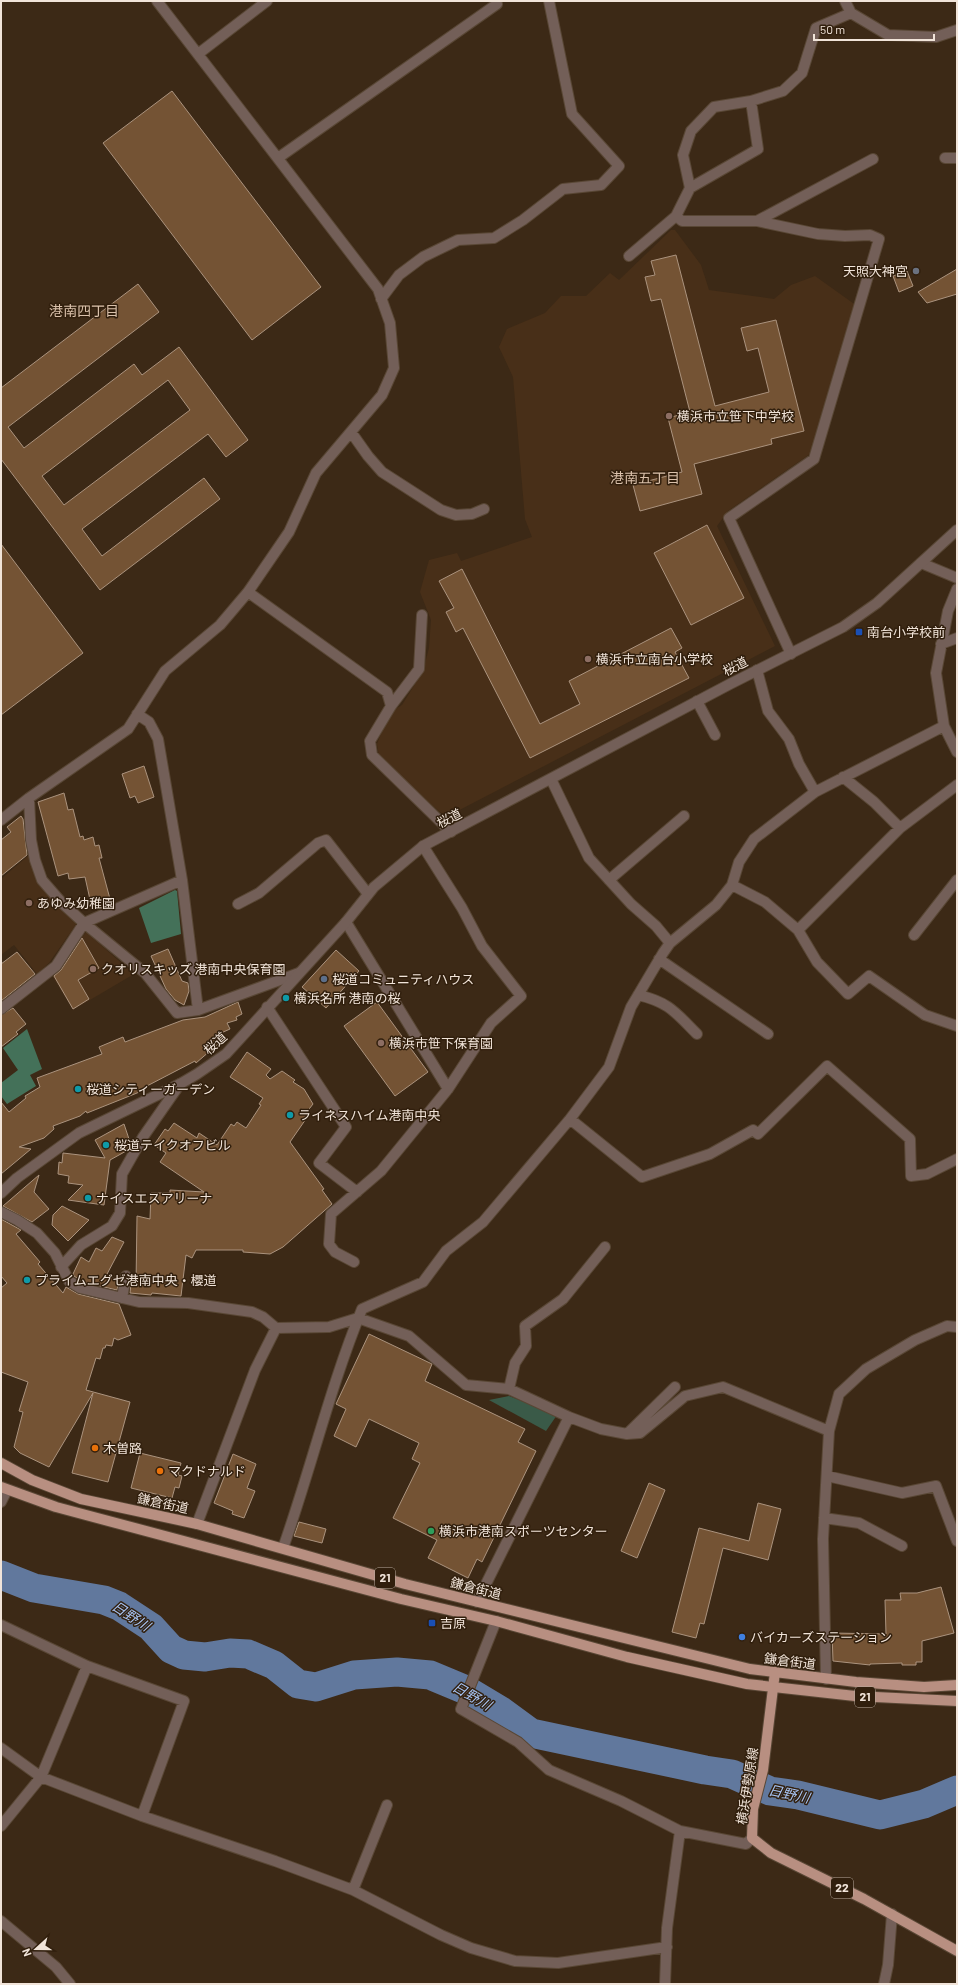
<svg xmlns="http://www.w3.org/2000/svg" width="958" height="1985" viewBox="0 0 958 1985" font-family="Barlow,'Noto Sans JP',sans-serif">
	<rect width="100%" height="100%" fill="#3c2916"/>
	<!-- built -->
	<path fill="#482f18" d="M671,230H675L701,265L709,290L774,299L791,285L815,276L857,306L810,454L728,511L717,526L775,646L446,817L411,788L379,756L377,744L389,713L402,705L423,671L429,648L431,620L420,592L429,560L457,553L461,561L532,537L525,519L513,377L499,347L507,329L545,313L561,296H586L610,273L619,280Z
		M29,855L77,923L49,963L37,974L14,945L1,955V879Z
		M86,932L134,974L73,1010L51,974L64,964L63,961Z"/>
	<!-- green -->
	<path fill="#3a5a48" d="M509,1396L557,1415L546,1431L489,1400Z"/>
	<!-- forest -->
	<path fill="#447159" d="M175,890L177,891L181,934L151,943L139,908Z
		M27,1029L42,1069L30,1075L36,1086L7,1104L1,1096V1083L18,1070L3,1048Z"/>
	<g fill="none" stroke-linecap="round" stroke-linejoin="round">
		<!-- river -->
		<path stroke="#61789d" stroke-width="29" d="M1,1575L34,1588L104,1600L119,1606L151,1627L171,1649L184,1655L205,1657L230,1653L248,1654L274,1665L298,1684L316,1687L354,1675L397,1672L430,1675L466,1690L501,1711L531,1733L705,1770L732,1774L770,1791L798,1795L880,1815L924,1804L957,1790"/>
	</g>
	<!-- building -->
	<path fill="#745334" stroke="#ab937e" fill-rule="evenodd" d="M172,91L321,287L252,340L103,143Z
		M676,255L715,406L769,392L758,348L747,351L741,328L776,320L804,431L771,439L772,444L694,464L702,494L640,511L633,485L682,472L668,418L690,412L661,299L651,301L645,277L655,275L651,261Z
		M957,269V294L927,303L918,292Z
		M907,271L913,286L899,292L893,276Z
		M138,284L159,312L8,427L24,448L134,364L142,375L179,347L248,440L226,457L208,434L82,529L102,556L204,478L220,499L100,590L1,459V388ZM168,380L190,410L64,505L42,476Z
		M707,525L744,598L691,625L654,553Z
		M1,544L83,653L1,715Z
		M462,569L540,724L580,704L569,681L671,628L682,648L675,652L689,678L530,758L463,628L456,632L446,612L454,608L439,581Z
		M144,766L154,797L138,803L135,796L130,798L122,774Z
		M64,793L68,810L73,809L80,837L83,836L84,840L93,837L95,846L99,845L102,858H99L110,899L91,904L85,877L69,879L68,873L58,876L38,802Z
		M21,816L23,819L27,855L1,876V840L11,832L7,827Z
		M82,938L99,968L78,980L89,999L73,1009L54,976L61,970Z
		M168,949L182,981L188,983L189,991L184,1005L175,1000L166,989L151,956Z
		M336,950L359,971L326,1008L302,987Z
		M17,952L35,974L1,1001V964Z
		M238,1002L242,1014L236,1017L237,1020L227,1023L230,1029L221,1033L223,1035L214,1039L218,1044L196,1063L195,1061L145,1087L146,1089L137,1093L87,1113L86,1111L80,1116L53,1126L54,1129L44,1138L19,1147L31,1149L1,1174V1102L9,1112L26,1098L25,1096L40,1087L37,1078L102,1054L99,1047L123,1037L125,1042L183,1020L205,1017Z
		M377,1002L428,1072L395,1096L344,1026Z
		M13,1008L26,1024L16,1032L18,1034L1,1047V1015Z
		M247,1052L271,1069L266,1075L270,1079L282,1071L295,1080L293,1082L304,1089L313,1104L306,1113L308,1116L290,1142L324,1189L322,1190L332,1204L283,1247L270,1254L243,1252V1250H196L192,1258L186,1255L181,1296L152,1293L151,1295L130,1293L131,1284L136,1286L137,1216L150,1219L151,1193H170V1190L204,1192L160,1162L166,1153L154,1145L165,1129L168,1131L174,1123L197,1138L199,1133L217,1145L231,1124L234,1126L237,1122L246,1128L261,1105L259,1104L263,1098L230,1077Z
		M124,1124L131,1145L128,1150L110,1160L104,1205L68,1200L83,1185L68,1183L69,1176L58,1174L59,1162L62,1163L63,1153L105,1158L95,1140Z
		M39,1175L34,1192L49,1209L32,1222L3,1206Z
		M62,1206L89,1220L68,1241L52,1225L53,1215Z
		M1,1219L21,1230L16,1234L40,1262L38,1264L63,1293L66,1287L78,1294L119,1304L131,1335L118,1340L114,1338L112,1346L106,1345L105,1348H103L100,1359L96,1358L86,1390L130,1402L108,1482L72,1473L93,1393L49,1467L20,1453L14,1447L23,1412L19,1411L28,1382L1,1372V1288L7,1283L1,1276Z
		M112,1237L124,1242L106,1276L119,1280L117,1290L83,1282L74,1276L73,1274L81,1257L89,1262L96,1248L102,1251Z
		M369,1334L432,1364L425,1381L525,1429L518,1442L536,1451L482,1562L477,1559L468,1578L428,1558L437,1540L393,1518L420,1463L412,1459L419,1443L369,1419L356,1447L334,1436L346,1409L336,1404Z
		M140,1453L181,1463L178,1475L182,1476L179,1488L175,1487L172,1498L131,1488Z
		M233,1454L256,1464L247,1488L255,1491L244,1518L232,1514L233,1511L214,1503Z
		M649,1483L665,1490L637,1558L621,1551Z
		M758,1503L781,1509L768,1560L723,1548L704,1624L700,1623L696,1638L672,1632L699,1528L749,1541Z
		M299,1522L326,1529L322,1543L294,1536Z
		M941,1587L954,1633L922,1641V1662H916V1665H902V1663L870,1664V1665L833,1661L832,1633L886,1634L885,1600H901L900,1593H917Z"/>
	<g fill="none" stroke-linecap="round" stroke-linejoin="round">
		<!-- minor casing -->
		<g stroke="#594735" stroke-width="12">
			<path id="minor" d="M845,1L851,13
				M198,54L267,1
				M278,158L497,4L496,1
				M945,158H957
				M690,188L758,149L751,101
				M676,216L682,221H757L818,234L845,236L870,235L879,239L814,459L729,518L791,654
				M757,221L873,159
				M629,256L676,216L690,188L683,155L691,131L714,107L751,101L783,91L802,73L816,28L851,13L888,35L936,37L957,30
				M381,299L399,275L423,257L458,240L494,238L523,220L563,189L601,185L619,166L572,114L549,1
				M351,432L368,456L382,472L441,510L456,515L472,514L484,509
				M921,563L957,578
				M957,589L948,611L936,673L944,726L957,752
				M248,592L387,692L391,706L370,741L372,755L451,832
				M941,644L957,638
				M757,670L768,711L789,739L799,764L815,792
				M697,701L715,735
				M391,706L419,669L422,615
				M137,714L149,722L158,739L182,880L198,1010
				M843,777L874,802L900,828
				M551,779L589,858L631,904L656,926L670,943
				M29,798L31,840L35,860L42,880L62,903L84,923L145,973L177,1013L198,1010L299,973
				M1,820L29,798L128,729L165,671L220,625L248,592L289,532L316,473L382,395L394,368L390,323L378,289L157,1
				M609,880L684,816
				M732,885L765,902L798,930L817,962L848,994L869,976L925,1015L957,1026
				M238,904L259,893L318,843L326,840L368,894
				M346,922L448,1089
				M798,930L900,828L957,785
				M914,935L957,880
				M659,959L768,1034
				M638,995C669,1002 676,1013 697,1034
				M267,1007L346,1127L319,1163L357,1192
				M1,1009L56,966L84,923L182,880
				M570,1119L642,1177L710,1154L753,1130L758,1134L827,1066L910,1139L911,1176L927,1174L957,1159
				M1,1212L17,1220L37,1233L55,1253L69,1281L80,1288L139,1302L188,1303L252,1312L263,1317L276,1328L329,1327L358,1318L409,1336L466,1385L509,1389L569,1417L601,1429L627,1434L640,1433L685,1396L723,1387L829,1431
				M354,1262L335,1252L329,1244L331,1214L381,1171L448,1089L491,1023L521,996L482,946L462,908L423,846
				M61,1267L81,1245L112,1226L120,1213L122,1174L143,1137L180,1084
				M122,1298L126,1276
				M509,1389L515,1363L526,1346L525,1326L563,1299L605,1247
				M627,1434L675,1387
				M827,1476L902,1493L936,1486L957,1541
				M1,1502L7,1490
				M824,1518L859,1523L902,1546
				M197,1524L255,1370L276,1328
				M283,1548C311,1469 330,1387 362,1309L423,1282L446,1251L483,1222L570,1119L609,1067L631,1007L663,953L670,943L716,905L732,885L739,862L754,839L815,792L944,726
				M477,1602L569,1417
				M496,1621L461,1709L518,1742L549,1770L621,1801L680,1831L746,1844L752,1838
				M1,1625L87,1666L184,1701L142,1816
				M826,1679L823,1539L829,1431L839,1394L866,1369L915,1340L947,1326L957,1327
				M1,1748L41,1777L142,1816L275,1861L353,1890L441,1935L471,1948L515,1961L558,1963L667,1947
				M1,1826L41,1777L87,1666
				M353,1890L387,1805
				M665,1984L667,1928L680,1831
				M884,1984L888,1965L892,1914"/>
		</g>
		<!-- tertiary casing -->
		<g stroke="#594735" stroke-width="12">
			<path id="tertiary" d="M1,1193L17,1178L79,1133L180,1084L197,1074L226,1054L346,922L374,887L423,846L730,684L843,627L877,603L957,530
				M1,1921L56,1967L70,1984"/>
		</g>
		<!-- primary casing -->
		<g stroke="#594735" stroke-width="12">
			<path id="primary" d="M1,1463L32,1480L81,1499L197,1524L405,1584L750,1669L856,1682L924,1687L957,1685
				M1,1487L56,1507L401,1599L496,1621L627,1657L747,1684L855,1696L957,1701
				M775,1672L763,1770L753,1809L752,1838L771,1853L864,1899L957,1951"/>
		</g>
		<!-- minor -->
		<use href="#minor" stroke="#735f58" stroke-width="10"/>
		<!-- tertiary -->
		<use href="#tertiary" stroke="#735f58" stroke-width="10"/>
		<!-- primary -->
		<use href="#primary" stroke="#b88f81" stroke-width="10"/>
	</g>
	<!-- markers -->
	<circle fill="#6b7280" stroke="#311f0d" stroke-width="1.5" cx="916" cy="271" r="4"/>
	<g fill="#8d6e63" stroke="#311f0d" stroke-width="1.5">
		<circle cx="669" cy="416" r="4"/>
		<circle cx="588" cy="659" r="4"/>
		<circle cx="29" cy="903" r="4"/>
		<circle cx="93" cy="969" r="4"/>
		<circle cx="381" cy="1043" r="4"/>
	</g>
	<g fill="#1a4fb4" stroke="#311f0d" stroke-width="1.5">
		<rect x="855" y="628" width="8" height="8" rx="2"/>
		<rect x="428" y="1619" width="8" height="8" rx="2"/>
	</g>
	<circle fill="#5c6f8a" stroke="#311f0d" stroke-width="1.5" cx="324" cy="979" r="4"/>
	<g fill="#0f9aa8" stroke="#311f0d" stroke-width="1.5">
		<circle cx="286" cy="998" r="4"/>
		<circle cx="78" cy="1089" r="4"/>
		<circle cx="290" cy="1115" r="4"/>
		<circle cx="106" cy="1145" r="4"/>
		<circle cx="88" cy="1198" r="4"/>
		<circle cx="27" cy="1280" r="4"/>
	</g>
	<g fill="#e8710a" stroke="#311f0d" stroke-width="1.5">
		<circle cx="95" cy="1448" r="4"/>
		<circle cx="160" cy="1471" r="4"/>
	</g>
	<circle fill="#2e9e5b" stroke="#311f0d" stroke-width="1.5" cx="431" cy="1531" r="4"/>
	<circle fill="#3f7fe0" stroke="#311f0d" stroke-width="1.5" cx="742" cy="1637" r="4"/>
	<g text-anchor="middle" stroke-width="3" stroke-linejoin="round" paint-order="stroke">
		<!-- shield labels -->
		<g fill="#311f0d" stroke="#b7a99c" stroke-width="1">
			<rect x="375" y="1568" width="20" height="20" rx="3"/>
			<rect x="855" y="1687" width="20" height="20" rx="3"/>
			<rect x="831" y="1878" width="22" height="20" rx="3"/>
		</g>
		<g font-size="12" font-weight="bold" fill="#f1e4d9">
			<text x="385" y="1582">21</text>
			<text x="865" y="1701">21</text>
			<text x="842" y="1892">22</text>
		</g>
		<!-- poi labels -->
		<g font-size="13" fill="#f1e4d9" stroke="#311f0d" text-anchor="start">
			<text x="908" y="276" text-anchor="end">天照大神宮</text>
			<text x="677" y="421">横浜市立笹下中学校</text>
			<text x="867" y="637">南台小学校前</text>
			<text x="596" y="664">横浜市立南台小学校</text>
			<text x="37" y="908">あゆみ幼稚園</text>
			<text x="101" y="974">クオリスキッズ 港南中央保育園</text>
			<text x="332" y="984">桜道コミュニティハウス</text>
			<text x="294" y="1003">横浜名所 港南の桜</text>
			<text x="389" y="1048">横浜市笹下保育園</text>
			<text x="86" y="1094">桜道シティーガーデン</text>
			<text x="298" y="1120">ライネスハイム港南中央</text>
			<text x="114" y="1150">桜道テイクオフビル</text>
			<text x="96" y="1203">ナイスエスアリーナ</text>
			<text x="35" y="1285">プライムエグゼ港南中央・櫻道</text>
			<text x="103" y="1453">木曽路</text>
			<text x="168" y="1476">マクドナルド</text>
			<text x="439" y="1536">横浜市港南スポーツセンター</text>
			<text x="440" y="1628">吉原</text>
			<text x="750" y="1642">バイカーズステーション</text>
		</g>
		<!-- street labels -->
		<g font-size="13" fill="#f1e4d9" stroke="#311f0d">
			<text transform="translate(735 666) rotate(-27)" y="5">桜道</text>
			<text transform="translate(449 818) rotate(-27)" y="5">桜道</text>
			<text transform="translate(215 1043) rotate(-42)" y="5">桜道</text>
			<text transform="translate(163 1503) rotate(12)" y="5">鎌倉街道</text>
			<text transform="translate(476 1588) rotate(14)" y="5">鎌倉街道</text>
			<text transform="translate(790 1661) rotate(7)" y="5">鎌倉街道</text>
			<text transform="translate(747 1786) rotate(-81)" y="5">横浜伊勢原線</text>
		</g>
		<!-- neighbourhood labels -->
		<g font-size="14" fill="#dac1ab" stroke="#311f0d">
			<text x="84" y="316">港南四丁目</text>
			<text x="645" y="483">港南五丁目</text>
		</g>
		<!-- water labels -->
		<g font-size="14" font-style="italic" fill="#a7c4f4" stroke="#311f0d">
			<text transform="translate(131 1616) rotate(33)" y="5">日野川</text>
			<text transform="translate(472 1696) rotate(30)" y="5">日野川</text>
			<text transform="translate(789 1794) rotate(12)" y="5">日野川</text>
		</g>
	</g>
	<!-- border -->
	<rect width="958" height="1985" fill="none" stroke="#f1e4d9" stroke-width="4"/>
	<!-- north arrow -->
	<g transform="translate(36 1949) rotate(249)" stroke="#311f0d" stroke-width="3" paint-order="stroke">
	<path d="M0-3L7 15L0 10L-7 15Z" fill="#f1e4d9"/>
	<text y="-6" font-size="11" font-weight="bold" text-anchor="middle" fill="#f1e4d9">N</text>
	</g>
	<!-- scale -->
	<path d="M814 34v6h120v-6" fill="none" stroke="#f1e4d9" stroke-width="2"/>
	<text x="820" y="34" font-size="12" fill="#f1e4d9" stroke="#311f0d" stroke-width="3" paint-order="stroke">50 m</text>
</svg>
